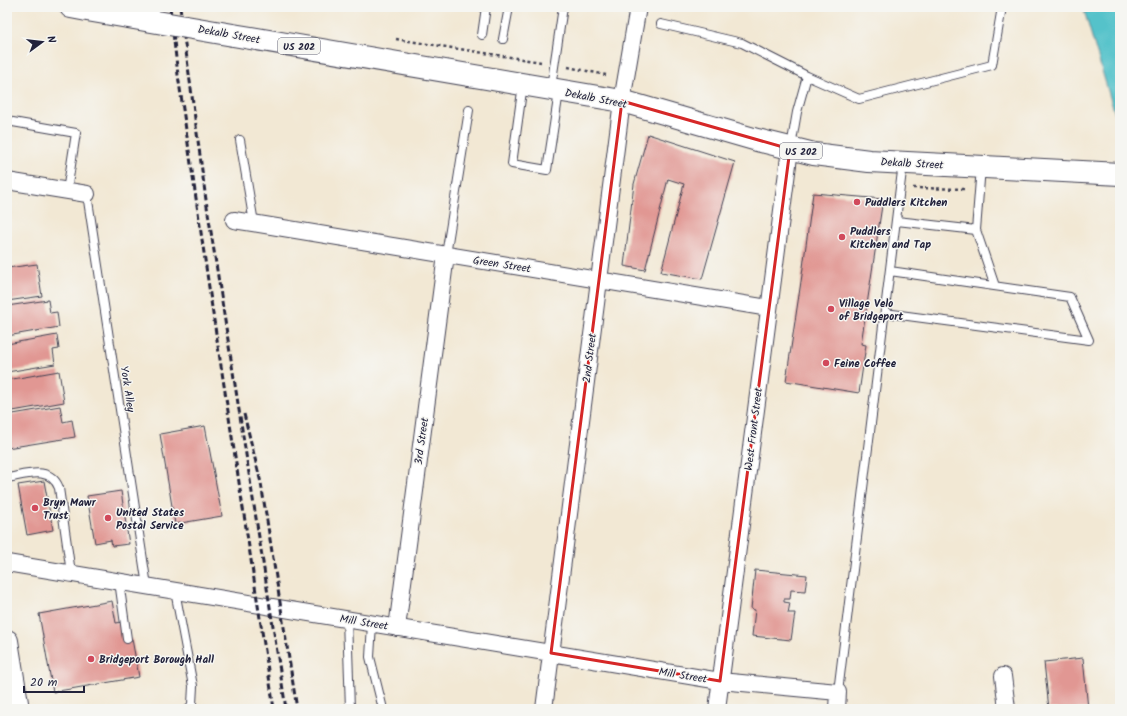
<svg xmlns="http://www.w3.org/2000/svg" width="1127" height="716" viewBox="0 0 1127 716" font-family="Kalam,sans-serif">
	<rect width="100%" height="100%" fill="#f6f6f2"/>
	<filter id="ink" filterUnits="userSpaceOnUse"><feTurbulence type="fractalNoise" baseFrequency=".025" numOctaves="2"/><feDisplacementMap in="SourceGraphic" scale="8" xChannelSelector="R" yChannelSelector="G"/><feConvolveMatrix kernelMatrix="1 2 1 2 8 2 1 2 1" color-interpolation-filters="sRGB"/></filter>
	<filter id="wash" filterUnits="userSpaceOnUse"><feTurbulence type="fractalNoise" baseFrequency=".012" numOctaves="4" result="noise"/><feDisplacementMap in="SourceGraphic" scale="16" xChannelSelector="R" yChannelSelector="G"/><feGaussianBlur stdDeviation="0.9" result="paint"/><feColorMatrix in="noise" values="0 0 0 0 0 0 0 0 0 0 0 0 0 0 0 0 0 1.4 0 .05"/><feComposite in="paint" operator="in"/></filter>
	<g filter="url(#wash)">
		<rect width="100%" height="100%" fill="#f2e8d4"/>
		<!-- water -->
		<path fill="#54c2ca" stroke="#3b7282" d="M1083,7H1120V131Z"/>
		<g id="blocks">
			<!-- building -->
			<path fill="#e19793" d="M648,134L735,162L702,279L661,272L684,184L668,179L645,270L624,266L634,184Z
				M813,193L883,199L861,344L866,345L859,393L786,381L802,275Z
				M37,264L42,296L7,301V268Z
				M48,300L50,313L57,312L59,327L7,336V306Z
				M57,335L59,349L53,350L55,364L7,372V344Z
				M59,371L64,402L7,412V380Z
				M60,406L63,422L72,420L75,437L7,448V415Z
				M205,426L222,516L175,524L160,434Z
				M44,481L53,530L27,535L18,485Z
				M121,491L129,544L112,546L111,540L95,543L87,496Z
				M755,570L807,575L805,591L791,590L790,599H784V602L790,603L788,613H795L791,640L752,636L755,610L751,609Z
				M112,601L116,623L123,622L126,640L132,639L139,677L53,692L39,614Z
				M1083,658L1088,709H1049L1044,662Z"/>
		</g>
	</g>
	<g filter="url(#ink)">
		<use href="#blocks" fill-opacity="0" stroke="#414052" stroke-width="1"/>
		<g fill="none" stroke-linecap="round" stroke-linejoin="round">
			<!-- lane casing -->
			<g stroke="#414052" stroke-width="10">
				<path id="lane" d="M661,24L742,43L807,76
					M482,35L486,7
					M503,39L509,7
					M523,84L512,164L547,170L559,92
					M551,87L563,7
					M7,121L76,133L67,191
					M240,140L254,223
					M791,147L797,112L807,76L859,99L992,65L1002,7
					M981,167L976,230L995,286
					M87,194L147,586
					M897,221L976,230
					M446,255L469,110
					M885,313L1089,340L1070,297L890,271
					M7,478C26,475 50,465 59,488L71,573
					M119,581L127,639
					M175,591L193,686L192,704L189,709
					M347,619L350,709
					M372,624L370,657L383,709
					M838,692L903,163"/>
			</g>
			<!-- street casing -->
			<g stroke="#414052" stroke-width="18">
				<path id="street" d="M7,181L87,194
					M234,220L769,308
					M7,563L720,681L838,692L837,709
					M397,628L446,255
					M1003,676L1007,709
					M544,709L622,101L638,7
					M717,709L790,149"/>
			</g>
			<!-- secondary casing -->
			<g stroke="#414052" stroke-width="24">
				<path id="secondary" d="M7,641L18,709"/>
			</g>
			<!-- highway casing -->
			<g stroke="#414052" stroke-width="24">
				<path id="highway" d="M71,7L87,10
					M233,35L622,101L757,140L814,154L869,161L1120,174"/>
			</g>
			<!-- path -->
			<path stroke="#414052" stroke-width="2.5" stroke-dasharray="3 3" stroke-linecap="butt" d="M396,39L541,62
				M568,67L606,75
				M913,188L966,189"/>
			<!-- lane -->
			<use href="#lane" stroke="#fff" stroke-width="8"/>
			<!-- street -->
			<use href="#street" stroke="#fff" stroke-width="16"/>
			<!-- secondary -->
			<use href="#secondary" stroke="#fff" stroke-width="22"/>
			<!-- highway -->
			<use href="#highway" stroke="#fff" stroke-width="22"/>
			<!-- rail -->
			<path stroke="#22223b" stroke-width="3" stroke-dasharray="6 3" stroke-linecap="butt" d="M170,7L178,75L211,301L274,709
				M180,7L206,200L286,709
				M244,414L261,483L297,709"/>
			<!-- highway-bridge casing -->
			<g stroke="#414052" stroke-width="24" stroke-linecap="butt">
				<path id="highway-bridge" d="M87,10L233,35"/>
			</g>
			<!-- highway-bridge -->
			<use href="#highway-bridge" stroke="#fff" stroke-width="22"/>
		</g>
	</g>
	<!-- marked area -->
	<path fill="none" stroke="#d62828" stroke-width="3" stroke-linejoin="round" d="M622,101L790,149L720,681L551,653Z"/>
	<!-- markers -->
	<g fill="#d1495b" stroke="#f6f6f2" stroke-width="1.5">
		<circle cx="857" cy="202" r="4"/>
		<circle cx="842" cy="237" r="4"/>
		<circle cx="831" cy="309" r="4"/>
		<circle cx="826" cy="363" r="4"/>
		<circle cx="35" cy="508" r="4"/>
		<circle cx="108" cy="518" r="4"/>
		<circle cx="91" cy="659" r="4"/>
	</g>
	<g text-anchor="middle" stroke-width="3" stroke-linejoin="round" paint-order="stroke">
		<!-- shield labels -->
		<g fill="#f6f6f2" stroke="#626272" stroke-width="1">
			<rect x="278" y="38" width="42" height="16" rx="3"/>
			<rect x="780" y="143" width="42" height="16" rx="3"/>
		</g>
		<g font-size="10" font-weight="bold" fill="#22223b">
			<text x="299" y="50">US 202</text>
			<text x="801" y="155">US 202</text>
		</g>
		<!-- street labels -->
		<g font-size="11" fill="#22223b" stroke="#f6f6f2">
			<text transform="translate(229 34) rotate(10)" y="4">Dekalb Street</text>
			<text transform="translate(596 98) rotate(11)" y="4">Dekalb Street</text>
			<text transform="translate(912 163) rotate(3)" y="4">Dekalb Street</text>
			<text transform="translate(502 264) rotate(9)" y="4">Green Street</text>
			<text transform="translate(589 358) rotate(-83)" y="4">2nd Street</text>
			<text transform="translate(128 389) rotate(81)" y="4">York Alley</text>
			<text transform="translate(753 429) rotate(-83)" y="4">West Front Street</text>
			<text transform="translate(421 441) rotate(-82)" y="4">3rd Street</text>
			<text transform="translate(364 622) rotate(9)" y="4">Mill Street</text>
			<text transform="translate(683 675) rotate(9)" y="4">Mill Street</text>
		</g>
		<!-- poi labels -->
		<g font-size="11" font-weight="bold" fill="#22223b" stroke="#f6f6f2" text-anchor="start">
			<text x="865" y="206">Puddlers Kitchen</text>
			<text x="850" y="235">Puddlers<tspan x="850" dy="13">Kitchen and Tap</tspan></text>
			<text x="839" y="307">Village Velo<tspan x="839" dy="13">of Bridgeport</tspan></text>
			<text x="834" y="367">Feine Coffee</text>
			<text x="43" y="506">Bryn Mawr<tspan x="43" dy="13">Trust</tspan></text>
			<text x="116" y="516">United States<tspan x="116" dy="13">Postal Service</tspan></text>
			<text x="99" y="663">Bridgeport Borough Hall</text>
		</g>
	</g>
	<!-- margin -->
	<rect width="1127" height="716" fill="none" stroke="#f6f6f2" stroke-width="24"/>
	<!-- north arrow -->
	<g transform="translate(42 42) rotate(75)" stroke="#f6f6f2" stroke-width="3" paint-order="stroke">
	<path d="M0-3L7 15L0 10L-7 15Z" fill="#22223b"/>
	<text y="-6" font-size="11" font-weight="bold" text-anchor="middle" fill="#22223b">N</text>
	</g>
	<!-- scale -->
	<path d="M24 686v6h60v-6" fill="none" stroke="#22223b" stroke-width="2"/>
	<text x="30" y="686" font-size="12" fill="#22223b" stroke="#f6f6f2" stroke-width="3" paint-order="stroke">20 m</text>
</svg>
